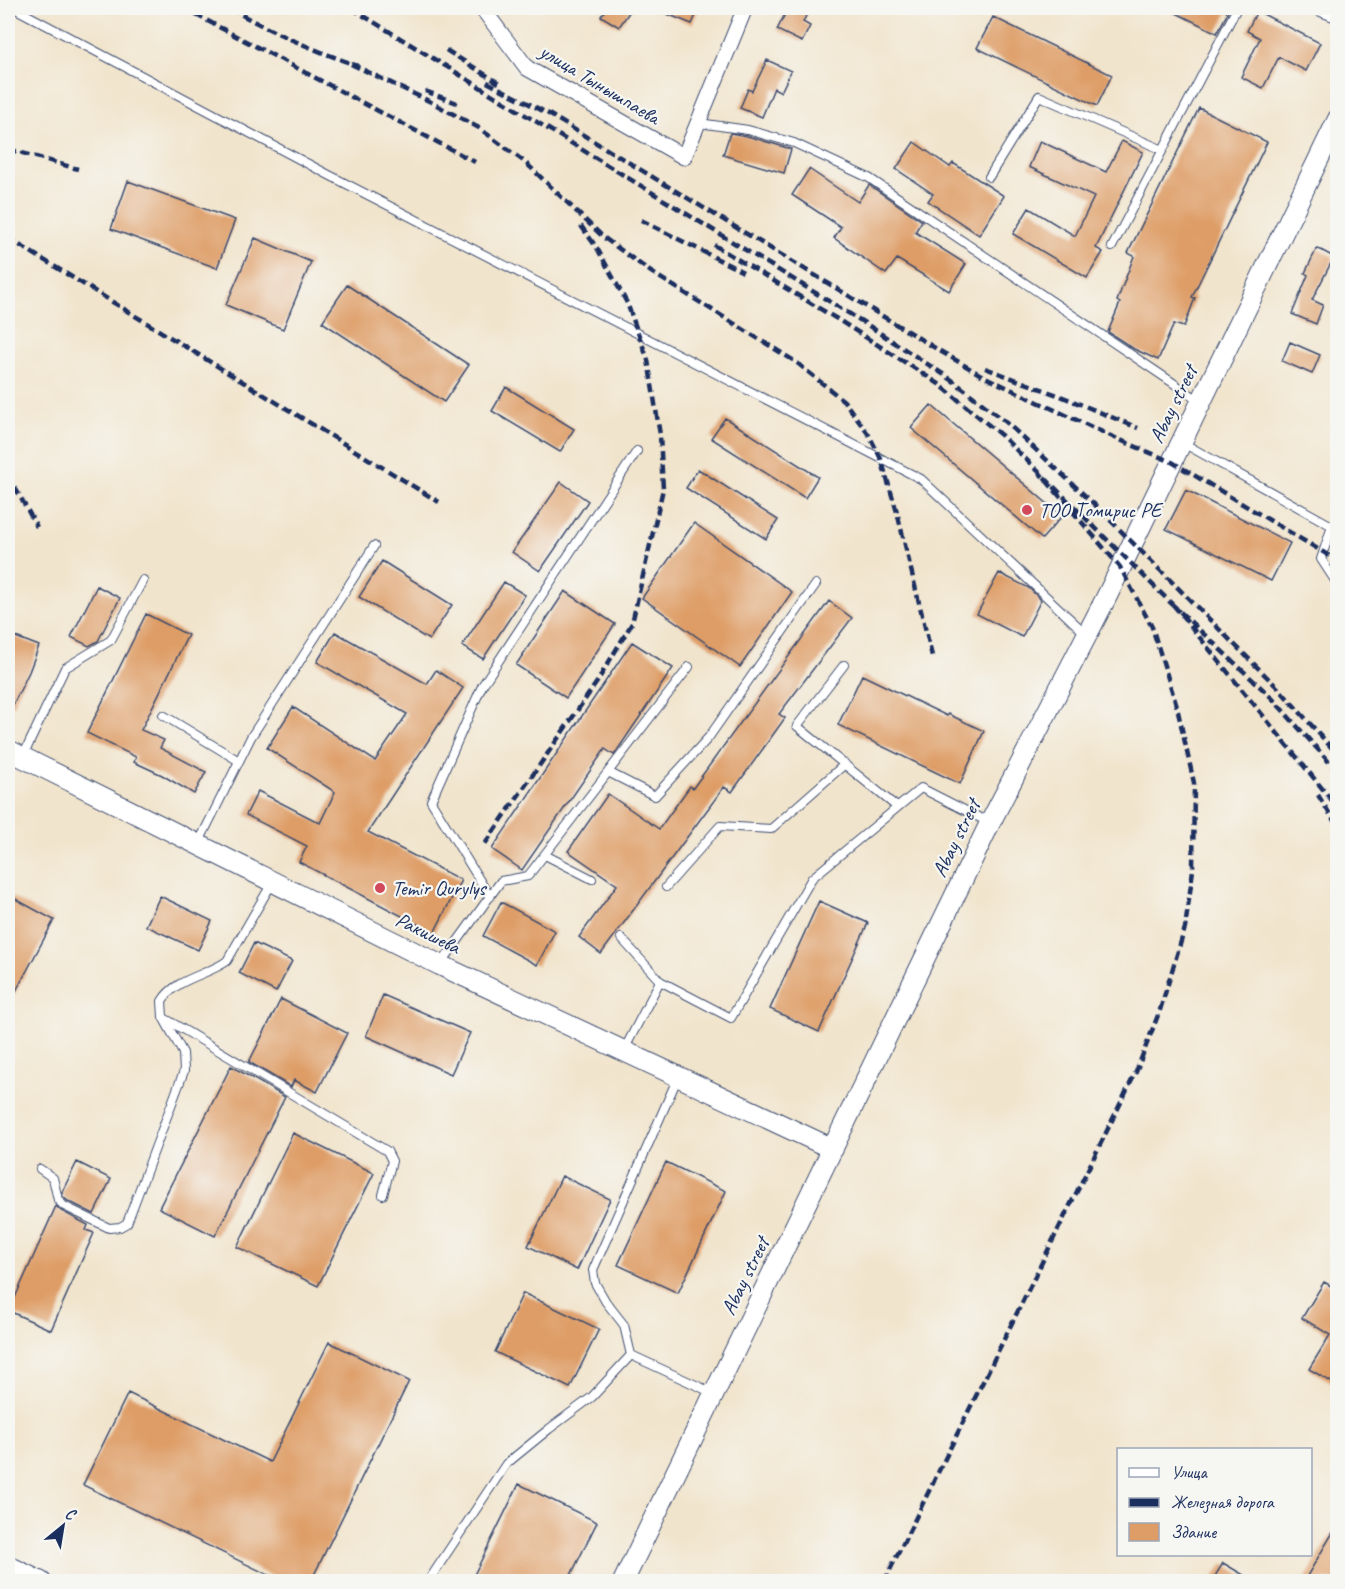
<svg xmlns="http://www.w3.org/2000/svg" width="1345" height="1589" viewBox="0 0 1345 1589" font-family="Caveat,sans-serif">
	<rect width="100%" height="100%" fill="#f6f6f2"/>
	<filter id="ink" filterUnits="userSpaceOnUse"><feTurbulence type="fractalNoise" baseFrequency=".0167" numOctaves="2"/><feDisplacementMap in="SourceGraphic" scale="12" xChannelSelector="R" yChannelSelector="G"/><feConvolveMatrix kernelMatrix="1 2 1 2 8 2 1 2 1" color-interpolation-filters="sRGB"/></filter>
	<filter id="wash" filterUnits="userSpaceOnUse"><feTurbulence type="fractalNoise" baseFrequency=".008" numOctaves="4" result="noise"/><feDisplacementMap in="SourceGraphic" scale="24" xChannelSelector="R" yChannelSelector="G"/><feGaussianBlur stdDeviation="1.35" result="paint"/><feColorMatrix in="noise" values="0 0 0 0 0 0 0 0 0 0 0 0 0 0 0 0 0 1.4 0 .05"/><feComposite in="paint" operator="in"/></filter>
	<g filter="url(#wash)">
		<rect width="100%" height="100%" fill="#f1e4cc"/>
		<g id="blocks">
			<!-- building -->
			<path fill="#de9d66" d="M607,8H632L619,27L601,16Z
				M652,8H699L692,24Z
				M788,8H810L803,22L810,26L802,42L777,30Z
				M1166,8H1220L1228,12L1217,33Z
				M1257,11L1320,43L1306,71L1279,57L1263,88L1241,77L1260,38L1247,31Z
				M993,17L1112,75L1097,106L977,48Z
				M767,60L791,71L781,92L774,88L762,117L740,108L748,89L752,91Z
				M1199,108L1267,142L1192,297L1195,298L1184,327L1174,324L1158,360L1134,349L1108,332L1120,303L1117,301L1134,256L1128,253Z
				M730,133L747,136L791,149L784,173L723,155Z
				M1040,141L1106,172L1122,141L1143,152L1096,248L1103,252L1087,278L1013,234L1029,208L1075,236L1094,197L1029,167Z
				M914,142L950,167L953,163L1004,196L979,235L928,201L933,194L896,169Z
				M809,169L858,202L869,185L922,221L915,232L966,264L949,291L897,259L886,274L834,238L841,227L792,195Z
				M128,181L235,220L217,268L111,229Z
				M255,238L311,262L283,329L226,305Z
				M1317,248L1334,257L1312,300L1323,305L1316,324L1292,314L1308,275L1305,273Z
				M347,285L469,365L444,402L322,322Z
				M1290,342L1320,355L1312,374L1282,361Z
				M506,387L574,429L560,452L492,411Z
				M931,405L1062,516L1042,539L911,428Z
				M725,418L818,477L805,498L711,438Z
				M698,469L778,520L766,539L686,488Z
				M561,482L588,501L540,571L512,552Z
				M1186,490L1290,543L1271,581L1166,529Z
				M694,523L792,592L740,667L642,598Z
				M382,561L452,605L429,640L359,597Z
				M999,573L1029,588L1041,600L1022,637L977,614Z
				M504,582L525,595L483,659L462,646Z
				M97,586L120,598L98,641L89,646L71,637Z
				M565,591L615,624L566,698L516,665Z
				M829,601L852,618L779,714L785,718L732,792L724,787L601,954L579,937L617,885L568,851L608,794L659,829L690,786L693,788Z
				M146,614L188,635L141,730L164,740L160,748L206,772L194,794L162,775L134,762L136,757L87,733Z
				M335,632L427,684L436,670L463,688L368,832L461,880L434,933L299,862L307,846L246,815L258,791L320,823L335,792L267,748L293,707L375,761L407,714L317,662Z
				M8,634L39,646L29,672L8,715Z
				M632,642L673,668L614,755L605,749L522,870L492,849Z
				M862,675L947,716L948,714L984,731L960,784L838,725Z
				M8,895L54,920L8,1006Z
				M160,896L212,921L198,950L146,926Z
				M819,901L868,923L819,1032L770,1009Z
				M501,902L555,931L537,965L483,936Z
				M254,943L292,961L276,992L239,973Z
				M383,995L470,1033L451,1074L366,1036Z
				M281,999L347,1033L317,1092L294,1080L291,1087L249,1062Z
				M231,1066L285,1097L215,1236L159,1208Z
				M293,1133L374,1173L318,1286L237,1247Z
				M77,1162L111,1179L94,1214L68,1201L63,1197L62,1192Z
				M666,1162L726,1191L678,1293L618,1265Z
				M562,1176L610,1199L577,1270L528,1246Z
				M56,1206L61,1211L88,1225L86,1230L94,1233L51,1330L9,1311Z
				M1324,1282L1338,1290V1386L1309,1369L1330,1335L1302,1318Z
				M523,1293L599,1329L570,1388L495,1352Z
				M329,1342L409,1381L311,1581H281L83,1485L128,1393L270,1462Z
				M519,1484L597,1522L568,1581H471Z
				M1338,1524V1581H1304Z
				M1223,1563L1254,1581H1212Z"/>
		</g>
	</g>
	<g filter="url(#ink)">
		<use href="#blocks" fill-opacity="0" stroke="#3b4a6e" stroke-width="1.5"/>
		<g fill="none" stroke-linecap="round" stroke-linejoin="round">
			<!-- service casing -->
			<g stroke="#3b4a6e" stroke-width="10">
				<path id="service" d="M14,8L329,175L921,479L1085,633
					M699,123L748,130L794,143L869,178L1200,401
					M989,177L1039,96L1163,150
					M1112,247L1237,8
					M1183,443L1332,526L1321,559L1338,585
					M844,665L797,726L897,807
					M163,715L239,761
					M23,756L65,668L111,640L143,580
					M608,772L655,796L709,737L816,584
					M198,844L251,737L374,546
					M545,855L592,879
					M666,887L720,826L771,829L845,764
					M490,897L431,801L482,686L637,451
					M621,938L660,981
					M441,964L501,881L528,876L689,667
					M164,1018L387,1151L392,1161L383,1195
					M624,1050L660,981L731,1018L812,878L921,788L990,823
					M678,1077L593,1270L595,1283L606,1302L624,1325L631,1355L713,1393
					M40,1169L53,1178L58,1200L64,1206L109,1228L120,1227L127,1223L184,1071L183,1053L163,1017L162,1001C176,978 206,976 227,961L272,883
					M431,1577L506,1464L549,1429L592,1397L631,1355"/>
			</g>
			<!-- minor casing -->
			<g stroke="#3b4a6e" stroke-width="17">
				<path id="minor" d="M482,8L527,68L684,157L745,8
					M1320,8L1338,15"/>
			</g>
			<!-- tertiary casing -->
			<g stroke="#3b4a6e" stroke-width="22">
				<path id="tertiary" d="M8,750L440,965L833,1149
					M8,1566L41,1582
					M623,1582L990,823L1107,596L1338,119"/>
			</g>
			<!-- service -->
			<use href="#service" stroke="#fff" stroke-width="8"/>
			<!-- minor -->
			<use href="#minor" stroke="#fff" stroke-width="15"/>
			<!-- tertiary -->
			<use href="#tertiary" stroke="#fff" stroke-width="20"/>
			<!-- rail -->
			<path stroke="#1b2f5e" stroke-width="4.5" stroke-dasharray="9 4.5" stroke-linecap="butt" d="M183,8L475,162
				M230,8C270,32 314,50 358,66
				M351,8L863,322L952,380L1006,422L1093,503L1282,692L1338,755
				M446,50L499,83
				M351,64L431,102L479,128L526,163L603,237L651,272L796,362L844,401L869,435L881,459L897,512L932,656
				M487,82L547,113L940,351L983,376L1040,403L1113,437L1172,462L1338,561
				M425,91L457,103
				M8,149L78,169
				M641,220L743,272
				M8,238L439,502
				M714,245L837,319L939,384L1002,436L1039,472
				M985,368L1063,397L1138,428
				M8,475L37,527
				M1338,772L1271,697L1175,607L1338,808
				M1318,795L1338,827
				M485,844L597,682L632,623L663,489L660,435L648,360L627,303L597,248L579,223
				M1334,1328L1338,1322
				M884,1582L1136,1072L1160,1010L1185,928L1193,870L1194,783L1177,707L1152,627L1120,567L1039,472L1175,607"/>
		</g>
	</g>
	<!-- markers -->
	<g fill="#d1495b" stroke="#f6f6f2" stroke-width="2">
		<circle cx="1027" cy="510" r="6"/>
		<circle cx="380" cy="888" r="6"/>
	</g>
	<g text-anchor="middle" stroke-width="4.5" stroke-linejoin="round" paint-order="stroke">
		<!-- street labels -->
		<g font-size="21" fill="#1b2f5e" stroke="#f6f6f2">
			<text transform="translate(600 84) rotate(31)" y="7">улица Тынышпаева</text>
			<text transform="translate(1173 404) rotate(-64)" y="7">Abay street</text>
			<text transform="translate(956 838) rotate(-64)" y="7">Abay street</text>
			<text transform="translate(428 933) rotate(26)" y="7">Ракишева</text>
			<text transform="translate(745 1276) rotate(-64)" y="7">Abay street</text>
		</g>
		<!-- poi labels -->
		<g font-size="21" fill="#1b2f5e" stroke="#f6f6f2" text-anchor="start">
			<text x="1039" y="517">ТОО Томирис РЕ</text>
			<text x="392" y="895">Temir Qurylys</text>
		</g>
	</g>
	<!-- margin -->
	<rect width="1345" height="1589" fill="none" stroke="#f6f6f2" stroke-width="30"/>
	<!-- legend -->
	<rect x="1117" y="1448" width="195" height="108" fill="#f6f6f2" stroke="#9ea6b7" stroke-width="1.5"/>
	<rect x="1129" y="1468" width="30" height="9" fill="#ffffff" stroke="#9ea6b7" stroke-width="1.5"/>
	<text x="1171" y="1478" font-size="18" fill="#1b2f5e">Улица</text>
	<rect x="1129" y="1498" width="30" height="9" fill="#1b2f5e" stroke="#9ea6b7" stroke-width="1.5"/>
	<text x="1171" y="1508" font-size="18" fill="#1b2f5e">Железная дорога</text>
	<rect x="1129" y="1523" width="30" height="18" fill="#de9d66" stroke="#9ea6b7" stroke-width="1.5"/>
	<text x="1171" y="1538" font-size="18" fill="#1b2f5e">Здание</text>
	<!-- north arrow -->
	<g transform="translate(63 1526) rotate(30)" stroke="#f6f6f2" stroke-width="4.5" paint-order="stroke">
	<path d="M0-4.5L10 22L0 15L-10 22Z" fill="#1b2f5e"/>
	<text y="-9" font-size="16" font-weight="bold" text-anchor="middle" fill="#1b2f5e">С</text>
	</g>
</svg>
